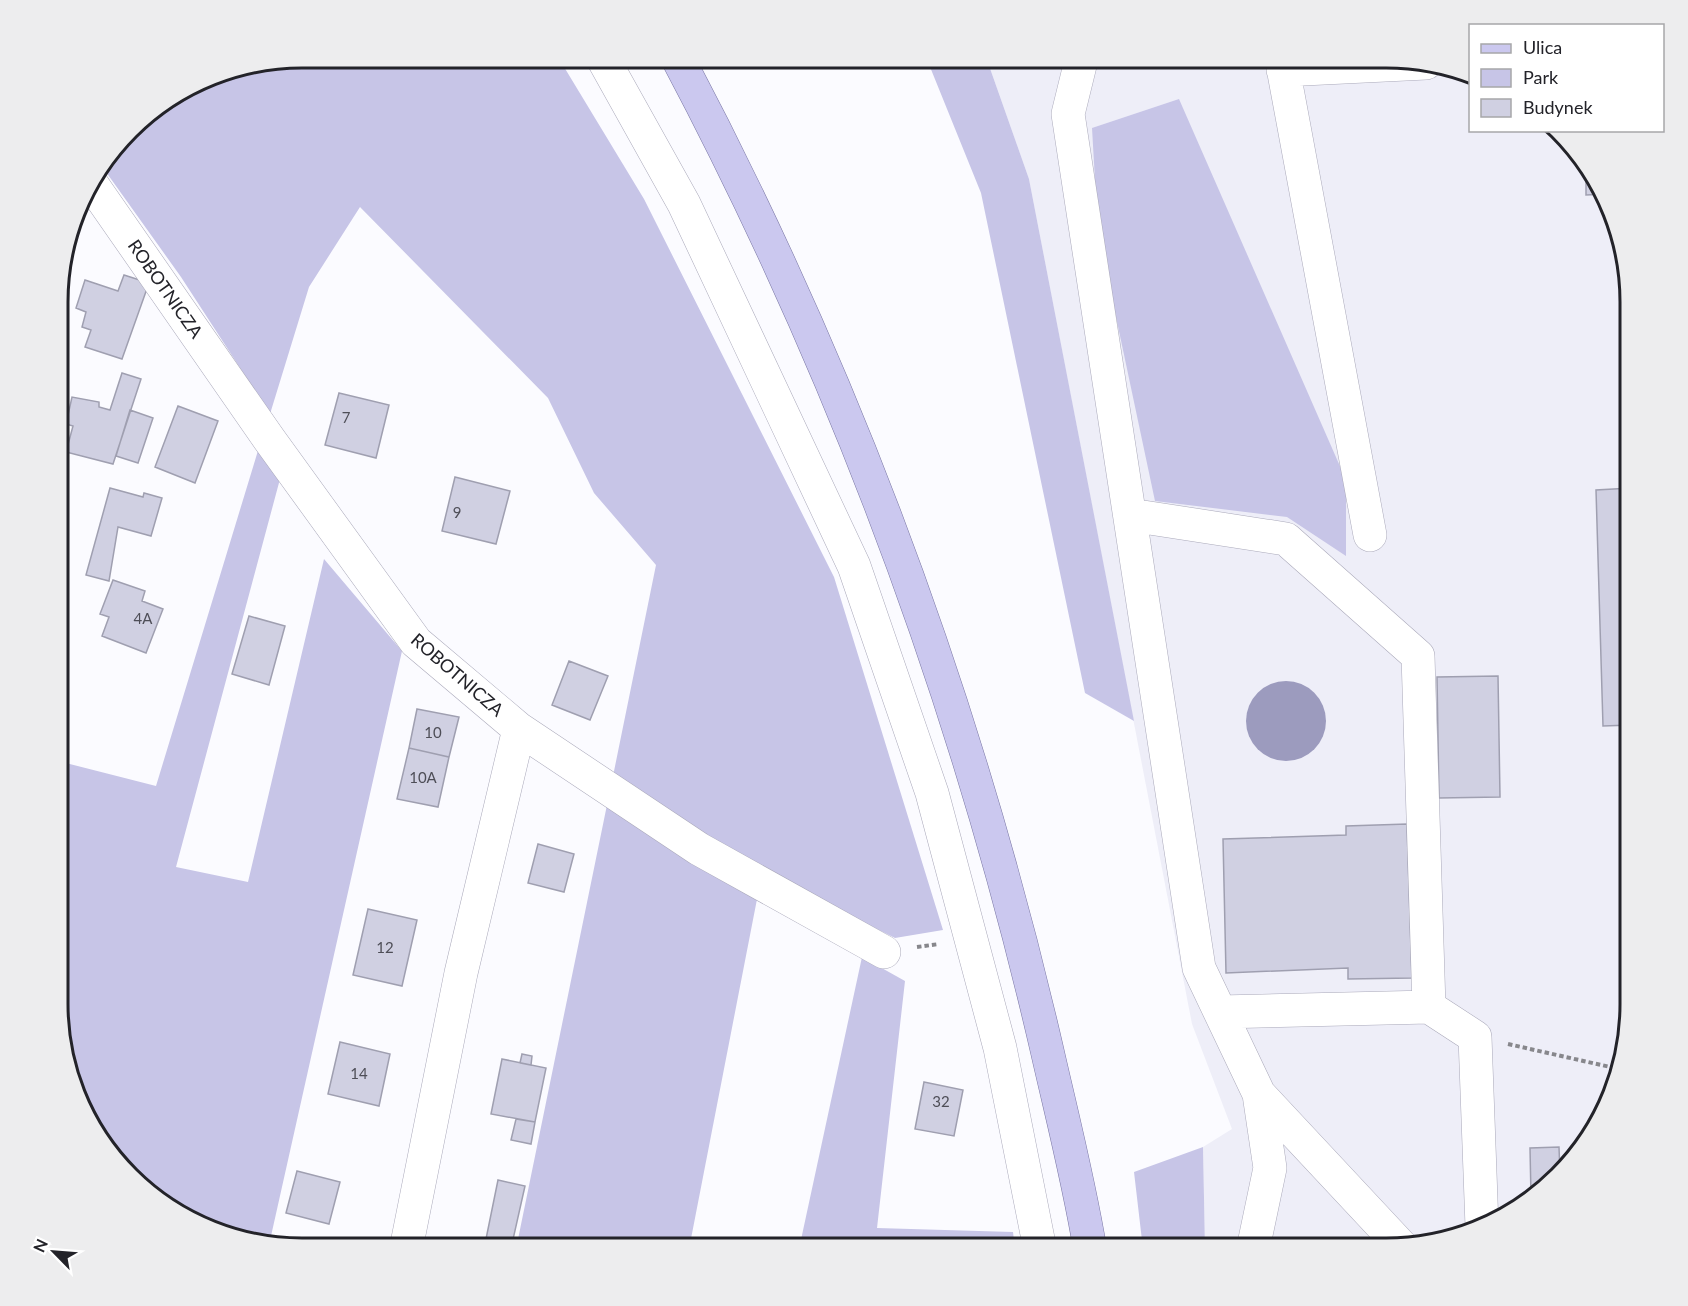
<svg xmlns="http://www.w3.org/2000/svg" width="1688" height="1306" viewBox="0 0 1688 1306" font-family="Lato,sans-serif">
	<rect width="100%" height="100%" fill="#fbfbff"/>
	<!-- built -->
	<path fill="#eeeef8" d="M986,57L1402,58L1470,73V130L1557,131L1606,194L1631,301L1630,1021L1612,1098L1571,1165L1494,1224L1386,1249H1205L1203,1147L1232,1129L1192,1024L1029,179Z"/>
	<!-- green -->
	<path fill="#c7c5e7" d="M302,57H558L644,199L834,577L943,930L895,938L704,844L612,781L656,565L594,493L548,398L360,207L309,287L270,414L181,277L101,165L141,118L223,70Z
		M926,57H986L1029,179L1134,721L1085,693L981,193Z
		M1179,99L1346,480V556L1287,517L1155,501L1098,232L1092,128Z
		M260,444L280,479L176,867L248,882L324,559L402,651L269,1245L208,1230L141,1188L82,1113L63,1040L67,1022L58,1020V761L156,786Z
		M608,800L758,894L689,1249H516Z
		M862,957L905,981L877,1228L1013,1232L1015,1249H799Z
		M1203,1147L1205,1249H1143L1134,1172Z"/>
	<!-- water -->
	<path fill="#9c9bbe" d="M1246 721a40 40 0 1 1 80 0a40 40 0 1 1-80 0Z"/>
	<!-- building -->
	<path fill="#d0d0e2" stroke="#9f9fb0" stroke-width="1.5" d="M1586,167L1606,194L1586,195Z
		M124,275L149,283L122,359L85,347L91,330L82,327L86,312L76,308L85,280L118,291Z
		M122,373L141,379L113,464L66,452L73,426L66,424L72,397L99,402V407L110,410Z
		M339,393L389,405L376,458L325,445Z
		M178,406L218,421L195,483L155,467Z
		M130,410L153,418L138,463L116,456Z
		M455,477L510,491L496,544L442,531Z
		M110,488L143,497L144,493L162,498L151,536L118,527L109,581L86,575Z
		M1631,488V725L1603,726L1596,490Z
		M113,580L145,591L142,601L163,609L146,653L102,636L109,617L100,614Z
		M249,616L285,626L269,685L232,674Z
		M569,661L608,676L590,720L552,705Z
		M1498,676L1500,797L1439,798L1437,677Z
		M417,709L459,717L449,757L409,748Z
		M409,748L449,757L438,807L397,799Z
		M1407,824L1412,978L1348,979V968L1226,973L1223,839L1346,835V826Z
		M538,844L574,854L564,892L528,883Z
		M368,909L417,920L402,986L353,975Z
		M340,1042L390,1054L379,1106L328,1094Z
		M522,1054L532,1056L531,1065L520,1063Z
		M502,1059L546,1068L535,1122L491,1114Z
		M924,1082L963,1090L954,1136L915,1129Z
		M516,1119L535,1122L531,1144L511,1140Z
		M1559,1147L1560,1174L1531,1196L1530,1148Z
		M297,1171L340,1182L329,1224L286,1213Z
		M498,1180L525,1186L512,1244L486,1239Z"/>
	<g fill="none" stroke-linecap="round" stroke-linejoin="round">
		<!-- minor casing -->
		<g stroke="#aaa9ba" stroke-width="34">
			<path id="minor" d="M602,57L684,204L854,566L932,793L1000,1048L1040,1249
				M1082,57L1068,114L1199,968L1259,1094L1270,1168L1253,1249
				M1281,57L1370,535
				M1283,70L1426,63
				M89,180L269,439L416,642L519,729L699,849L884,952
				M1130,515L1286,539L1418,656L1429,1007L1220,1012
				M1429,1007L1475,1037L1482,1227
				M1259,1094L1401,1246
				M406,1249L461,973L519,729"/>
		</g>
		<!-- major casing -->
		<g stroke="#7976a3" stroke-width="34">
			<path id="major" d="M677,57C843,370 967,704 1047,1050C1062,1116 1079,1182 1090,1249"/>
		</g>
		<!-- path -->
		<path stroke="#87878c" stroke-width="4" stroke-dasharray="4.5 3" stroke-linecap="butt" d="M917,947L939,944
			M1508,1044L1619,1069"/>
		<!-- minor -->
		<use href="#minor" stroke="#fff" stroke-width="33"/>
		<!-- major -->
		<use href="#major" stroke="#cbc8ef" stroke-width="33"/>
	</g>
	<g text-anchor="middle" stroke-width="5" stroke-linejoin="round" paint-order="stroke">
		<!-- number labels -->
		<g font-size="15" fill="#4e4e57">
			<text x="346" y="423">7</text>
			<text x="457" y="518">9</text>
			<text x="143" y="624">4A</text>
			<text x="433" y="738">10</text>
			<text x="423" y="783">10A</text>
			<text x="385" y="953">12</text>
			<text x="359" y="1079">14</text>
			<text x="941" y="1107">32</text>
		</g>
		<!-- street labels -->
		<g font-size="18" fill="#232329" stroke="#fff">
			<text transform="translate(165 289) rotate(55)" y="6">ROBOTNICZA</text>
			<text transform="translate(457 675) rotate(41)" y="6">ROBOTNICZA</text>
		</g>
	</g>
	<!-- crop -->
	<path d="M0 0H1688V1306H0ZM302 68H1386A234 234 0 0 1 1620 302V1004A234 234 0 0 1 1386 1238H302A234 234 0 0 1 68 1004V302A234 234 0 0 1 302 68Z" fill="#ededee" fill-rule="evenodd"/>
	<path fill="none" stroke="#232329" stroke-width="3" d="M302 68H1386A234 234 0 0 1 1620 302V1004A234 234 0 0 1 1386 1238H302A234 234 0 0 1 68 1004V302A234 234 0 0 1 302 68Z"/>
	<!-- legend -->
	<rect x="1469" y="24" width="195" height="108" fill="#ffffff" stroke="#a7a7a9" stroke-width="1.5"/>
	<rect x="1481" y="44" width="30" height="9" fill="#cbc8ef" stroke="#a7a7a9" stroke-width="1.5"/>
	<text x="1523" y="54" font-size="18" fill="#232329">Ulica</text>
	<rect x="1481" y="69" width="30" height="18" fill="#c7c5e7" stroke="#a7a7a9" stroke-width="1.5"/>
	<text x="1523" y="84" font-size="18" fill="#232329">Park</text>
	<rect x="1481" y="99" width="30" height="18" fill="#d0d0e2" stroke="#a7a7a9" stroke-width="1.5"/>
	<text x="1523" y="114" font-size="18" fill="#232329">Budynek</text>
	<!-- north arrow -->
	<g transform="translate(54 1252) rotate(295)" stroke="#ffffff" stroke-width="4.5" paint-order="stroke">
	<path d="M0-4.5L10 22L0 15L-10 22Z" fill="#232329"/>
	<text y="-9" font-size="16" font-weight="bold" text-anchor="middle" fill="#232329">N</text>
	</g>
</svg>
